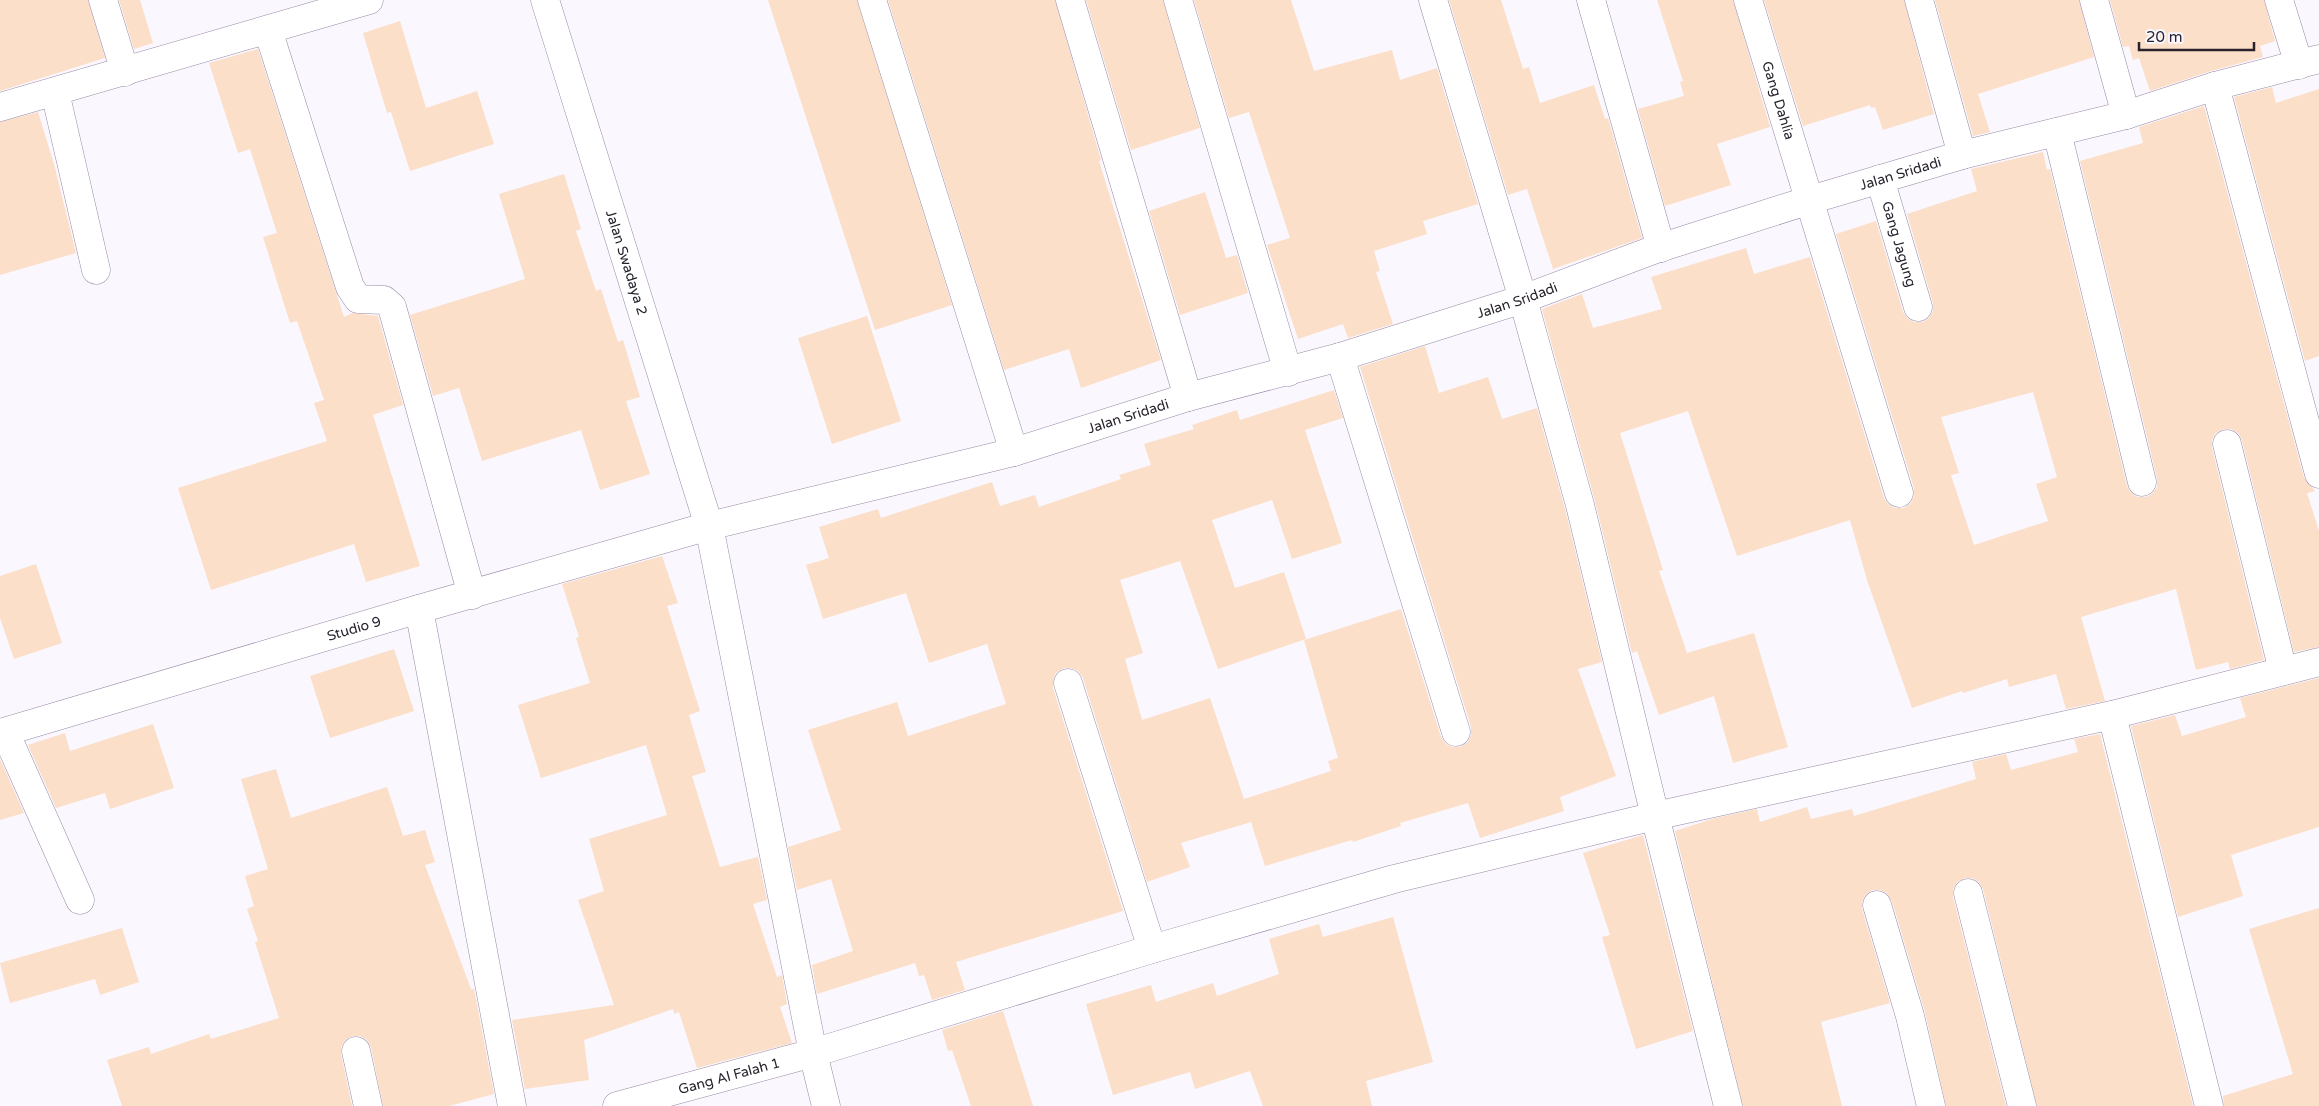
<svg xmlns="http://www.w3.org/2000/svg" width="2319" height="1106" viewBox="0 0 2319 1106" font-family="'Varela Round',sans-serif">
	<rect width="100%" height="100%" fill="#fbf7fe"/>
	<!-- building -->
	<path fill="#fbdfc8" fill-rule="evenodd" d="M0,0H88L105,58L0,91Z
		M119,0H140L153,43L134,49Z
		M768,0H857L952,305L875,330Z
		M888,0H1055L1101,160L1099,161L1161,360L1081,388L1069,349L1004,370Z
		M1086,0H1163L1200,128L1131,150Z
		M1194,0H1291L1314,71L1392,50L1400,80L1437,68L1478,204L1423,221L1427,234L1374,251L1380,271L1376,272L1393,324L1348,338L1343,324L1298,339L1267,245L1290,238L1249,112L1229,118Z
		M1449,0H1501L1523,69L1529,67L1540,103L1594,85L1605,119L1608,118L1642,238L1553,269L1527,189L1508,195Z
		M1657,0H1733L1770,127L1717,144L1731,185L1665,206L1638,109L1684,96L1680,82L1683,81Z
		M1764,0H1904L1934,114L1883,130L1875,107L1871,108L1870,105L1803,126Z
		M1935,0H2079L2094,57L1978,94L1990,132L1973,136Z
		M2110,0H2264L2275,41L2260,46L2263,57L2211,71L2150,91L2139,58L2133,60L2129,46L2123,47Z
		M400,21L426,108L477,91L494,144L410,171L391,112L387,113L363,33Z
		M258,49L344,317L353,313L378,316L403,405L373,415L420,566L366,582L354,544L211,590L178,488L327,441L314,403L324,400L297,321L290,323L263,237L277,233L250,149L238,153L209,63Z
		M2272,87L2276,103L2319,89V356L2305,361L2234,97Z
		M2204,106L2304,478L2315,491L2307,493L2319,531V647L2294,652L2242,440L2238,433L2231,429H2224L2216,433L2212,440V448L2264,660L2230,669L2228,662L2196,670L2176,589L2081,617L2105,701L2066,709L2056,674L2009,687L2007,679L1963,693L1962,691L1912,708L1867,580L1850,520L1737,556L1688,411L1620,433L1663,570L1659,571L1687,653L1754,633L1788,747L1733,763L1714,696L1659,715L1637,651L1632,653L1595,501L1542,309L1582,294L1593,328L1662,309L1651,277L1746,248L1754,274L1810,257L1884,498L1888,504L1895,508H1904L1910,504L1914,497V488L1836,234L1876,221L1903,312L1907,318L1914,322H1923L1929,318L1933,311V303L1907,214L1977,191L1971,169L2043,152L2047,170L2050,169L2127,486L2130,492L2137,497H2146L2152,494L2157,487V478L2080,161L2143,143L2139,127ZM2033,392L2057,477L2036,484L2048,521L1974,545L1951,475L1959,473L1941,417Z
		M38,112L54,164L76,253L0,275V122Z
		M564,174L581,229L576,231L596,291L601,289L618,342L623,340L640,397L626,401L650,474L600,490L581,430L482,461L459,388L433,396L410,315L525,279L499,194Z
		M1205,192L1226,258L1237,255L1248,293L1180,315L1149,211Z
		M867,316L901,421L832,444L798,338Z
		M1425,346L1439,393L1488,377L1502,419L1537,408L1565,509L1602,662L1578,669L1616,776L1560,797L1564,811L1480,838L1468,803L1400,823L1401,826L1353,842L1352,840L1265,866L1251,822L1181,843L1190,867L1147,882L1083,678L1078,671L1071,668H1064L1056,673L1053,680V688L1123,911L956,962L965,990L932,1000L924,975L919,976L915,963L817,994L812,965L853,951L831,879L797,890L788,847L841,830L808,730L897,702L908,736L1006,704L987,644L929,663L906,593L823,619L806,565L829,558L819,527L878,509L881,518L992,482L1000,506L1035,495L1039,507L1121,479L1119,475L1151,465L1144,444L1194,429L1192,425L1237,410L1240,420L1334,390L1343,418L1305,430L1342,543L1292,559L1272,500L1212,520L1235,588L1284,572L1306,639L1218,669L1180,561L1120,580L1143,653L1125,659L1142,720L1210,698L1244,799L1331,771L1328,761L1338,758L1304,640L1401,609L1441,737L1446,744L1453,747H1460L1468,742L1471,735V727L1360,367Z
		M662,556L678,603L667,606L700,711L689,715L706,772L692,776L720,867L758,857L767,900L753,904L777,977L782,975L787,1004L780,1007L792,1043L697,1068L679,1012L674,1014L673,1009L584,1040L589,1080L525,1089L512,1020L614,1005L578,900L604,891L589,839L667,815L646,745L541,778L518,705L590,683L576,638L579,637L562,584Z
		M36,564L62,643L14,659L0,618V576Z
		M394,649L414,711L330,738L310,676Z
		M2319,678V827L2231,855L2243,896L2178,917L2131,726L2175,715L2182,736L2246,717L2240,698Z
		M153,724L174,788L110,809L105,793L56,808L28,745L65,733L70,751Z
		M2100,734L2193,1106H2037L1983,889L1979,882L1972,878H1965L1957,882L1953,889V897L2006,1106H1946L1925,1012L1892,901L1887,893L1880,890H1872L1865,895L1862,902V909L1890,1003L1821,1022L1842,1106H1743L1675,831L1712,819L1757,809L1760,822L1807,807L1811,819L1852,809L1854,816L1976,779L1972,762L2006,754L2011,770L2078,752L2074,739Z
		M0,759L24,813L0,820Z
		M276,769L291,818L387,787L403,836L425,830L435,862L425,865L471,989H474L494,1094L449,1106H383L371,1047L367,1040L360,1036H353L345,1040L341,1047V1054L352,1106H122L107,1060L149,1047L151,1054L209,1034L211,1039L279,1018L255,942L258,941L247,909L254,906L245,876L268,869L241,779Z
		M1643,835L1693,1031L1636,1049L1602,937L1610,935L1583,853Z
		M2319,908V1106H2224L2223,1096L2293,1074L2249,929Z
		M1393,917L1433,1062L1366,1081L1372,1106H1263L1250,1071L1195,1089L1190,1072L1113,1095L1086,1004L1151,985L1156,1002L1213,983L1217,996L1279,974L1269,939L1319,924L1323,937Z
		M122,928L139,982L100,995L95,979L10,1003L0,963Z
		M1003,1011L1033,1106H971L952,1050L948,1051L942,1030Z"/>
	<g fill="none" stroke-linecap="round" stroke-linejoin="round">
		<!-- minor casing -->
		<g stroke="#9789a5" stroke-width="29">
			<g id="minor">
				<path d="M103,0L125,72"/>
				<path id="s1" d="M545,0L709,526L813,1053L826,1106"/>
				<path d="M872,0L1014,452"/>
				<path d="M1070,0L1188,397"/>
				<path d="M1178,0L1288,372"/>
				<path d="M1433,0L1523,299L1580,505L1655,816L1728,1106"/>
				<path d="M1591,0L1661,248"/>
				<path id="s2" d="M1748,0L1899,493"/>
				<path d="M1919,0L1962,155"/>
				<path d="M2094,0L2126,115"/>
				<path d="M2279,0L2299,65"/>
				<path d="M268,30L350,287L358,299L384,300L392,307L472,595"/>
				<path d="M2215,86L2319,474"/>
				<path d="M55,92L96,270"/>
				<path d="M0,107L369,0"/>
				<path d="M2057,132L2142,482"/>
				<path id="s3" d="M1880,179L1918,307"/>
				<path d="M1340,357L1456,732"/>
				<path d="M2227,444L2283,671"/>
				<path d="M419,609L512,1106"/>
				<path d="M1068,683L1152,949"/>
				<path d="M2112,715L2209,1106"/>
				<path d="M5,732L80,900"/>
				<path id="s4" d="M0,733L419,609L709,526L1014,452L1188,397L1340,357L1523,299L1656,249L1810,200L1962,155L2126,115L2215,86L2319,59"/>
				<path d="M1968,893L2022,1106"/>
				<path d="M1877,905L1910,1016L1931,1106"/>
				<path d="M356,1051L368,1106"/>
				<path id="s5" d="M617,1106L813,1053L1152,949L1394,879L1655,816L2112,715L2319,662"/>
			</g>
		</g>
		<!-- minor -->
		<use href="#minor" stroke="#fff" stroke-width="28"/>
	</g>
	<g text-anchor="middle" stroke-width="4.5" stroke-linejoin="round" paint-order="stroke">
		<!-- street labels -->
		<g font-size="14" fill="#28222d" stroke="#fbf7fe">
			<text dy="5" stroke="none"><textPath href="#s2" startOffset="105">Gang Dahlia</textPath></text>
			<text dy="5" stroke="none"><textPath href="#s4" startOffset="1982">Jalan Sridadi</textPath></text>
			<text dy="5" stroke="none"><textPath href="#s3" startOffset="68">Gang Jagung</textPath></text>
			<text dy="5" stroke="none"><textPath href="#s1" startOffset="275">Jalan Swadaya 2</textPath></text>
			<text dy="5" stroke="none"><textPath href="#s4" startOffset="1578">Jalan Sridadi</textPath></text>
			<text dy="5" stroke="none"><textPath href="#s4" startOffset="1172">Jalan Sridadi</textPath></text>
			<text dy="5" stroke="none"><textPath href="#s4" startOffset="369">Studio 9</textPath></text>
			<text dy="5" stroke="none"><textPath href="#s5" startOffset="116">Gang Al Falah 1</textPath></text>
		</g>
	</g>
	<!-- scale -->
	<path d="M2139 42v8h115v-8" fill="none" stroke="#28222d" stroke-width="2.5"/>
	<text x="2146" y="42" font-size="15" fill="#28222d" stroke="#fbf7fe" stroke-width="4" paint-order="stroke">20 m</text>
</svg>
